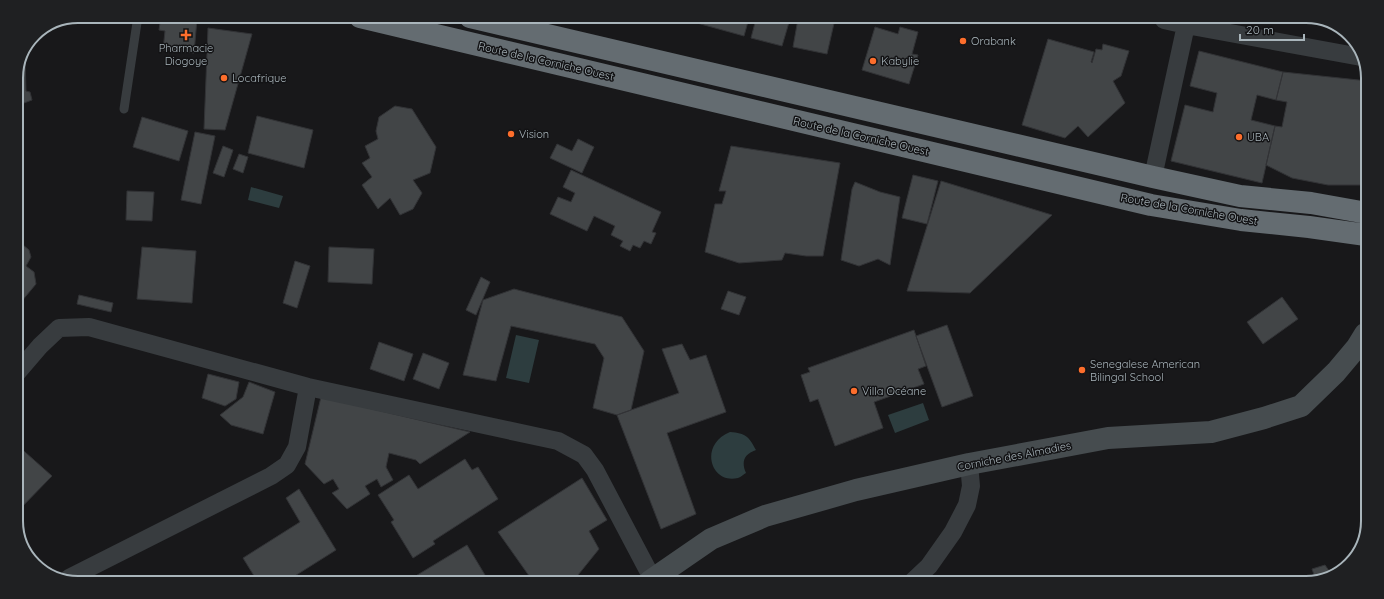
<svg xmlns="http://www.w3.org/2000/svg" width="1384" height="599" viewBox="0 0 1384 599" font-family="Quicksand,sans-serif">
	<rect width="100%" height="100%" fill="#18181a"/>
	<!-- water -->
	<path fill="#2d3d3f" d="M251,187L283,196L279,208L248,200Z
		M516,335L539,340L529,383L506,378Z
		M923,403L929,420L895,433L888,415Z
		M730,432C746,433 749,437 756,450C744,454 741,462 746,473C744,474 741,477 738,478C711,485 698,445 730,432Z"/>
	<!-- building -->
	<path fill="#424547" stroke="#323336" d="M161,16L197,19L194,53L163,50L165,31L159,30Z
		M679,18H749L744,36Z
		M756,19H790L782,46L751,38Z
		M798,19H835L827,54L793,47Z
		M875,27L898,34L900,27L918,32L912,54L918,55L909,84L862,70Z
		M208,28L252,34L225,130L204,129Z
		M1048,39L1094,52L1091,62L1092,63L1096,49L1102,50L1103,44L1129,51L1121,76L1113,81L1125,103L1088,137L1078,126L1065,138L1022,125Z
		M1199,51L1283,72L1276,100L1257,95L1251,120L1275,126L1262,183L1171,161L1185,105L1213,112L1217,93L1190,86Z
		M25,56L26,91L30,92L32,100L16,106V74Z
		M1283,72L1368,81L1367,168L1366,180L1360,185H1328L1292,178L1266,165L1275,126L1282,127L1287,102L1276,100Z
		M395,106L412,109L436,147L430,173L413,180L422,193L413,209L400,215L390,198L378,209L362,185L372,177L362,163L370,158L365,146L378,139L376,131L379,117Z
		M257,116L313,130L304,168L248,153Z
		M142,117L188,131L179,161L133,147Z
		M195,132L215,136L201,204L181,200Z
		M578,139L594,147L582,173L550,158L557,144L572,151Z
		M223,146L233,150L224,177L213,173Z
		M731,146L840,163L823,256H806L785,253L782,260L739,263L705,252L715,204H722L726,191H719Z
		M239,154L248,157L243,173L233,169Z
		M571,170L661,212L652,232L656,233L651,244L644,241L640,248L633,245L630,251L620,246L623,241L611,235L615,226L594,216L587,231L550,214L558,197L571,202L575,193L563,187Z
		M913,175L938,181L927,224L902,218Z
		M941,181L1052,215L970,293L907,291Z
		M855,182L880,192L900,197L890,265L878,259L859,266L841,260L852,189Z
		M127,191L154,192L152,221L126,220Z
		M16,239L29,250L31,257L26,266L34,272L36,284L16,308Z
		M142,247L196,251L192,303L137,299Z
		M329,247L374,249L372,284L328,282Z
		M295,261L310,266L297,308L283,303Z
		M481,277L490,282L476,315L466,310Z
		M514,289L622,317L644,351L631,410L617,415L593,408L604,358L595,344L511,326L496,381L463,375L483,300Z
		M728,291L746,297L739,315L721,309Z
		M79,295L113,303L111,312L77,304Z
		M1282,297L1298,319L1263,344L1247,322Z
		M947,325L973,396L942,407L916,336Z
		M914,330L926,366L918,369L924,384L874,402L883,428L835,446L818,399L810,402L801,375L810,372L808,368Z
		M379,342L413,354L404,381L370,369Z
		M682,344L690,360L706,355L726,412L667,433L696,514L661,529L617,415L679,393L662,349Z
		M423,353L449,363L439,389L413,379Z
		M208,374L239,382L236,399L225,406L202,398Z
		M249,382L275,392L263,434L231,425L220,415L243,397Z
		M321,397L470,432L420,464L416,460L389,453L386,467L393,480L381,487L377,479L365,486L370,494L347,509L332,493L339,489L333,479L324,484L305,464Z
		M16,444L52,476L16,513Z
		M465,459L472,470L478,467L498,499L433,541L435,544L413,558L391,522L394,520L378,495L409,475L418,489Z
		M582,478L607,520L589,531L599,549L574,580H532L498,532Z
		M299,489L336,550L290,579H256L243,558L300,522L286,498Z
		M467,545L488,580H409Z
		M1325,565L1332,575L1316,580L1312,569Z"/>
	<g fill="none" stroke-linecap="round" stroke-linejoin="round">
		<!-- lane -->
		<path stroke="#383c3f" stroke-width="9" d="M124,109L138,16"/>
		<!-- street -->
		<path stroke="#383c3f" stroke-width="18" d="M1164,20L1186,25L1361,57
			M1153,177L1186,25
			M16,374L40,346L59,328L89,327L308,387L558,441L584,455L595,470L652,578
			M69,578L271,476L287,465L297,447L308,387
			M912,582L929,566L953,532L967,505L971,486L969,464"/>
		<!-- secondary -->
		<path stroke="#464c4f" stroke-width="22" d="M650,581L711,539L765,516L856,490L969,464L1108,438L1211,432L1264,418L1301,406L1336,372L1357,347L1365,334"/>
		<!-- highway -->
		<path stroke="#646c71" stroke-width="22" d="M360,17L1151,205L1241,220L1309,227L1366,235
			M470,17L1153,177L1240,196L1311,203L1367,213"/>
	</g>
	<!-- markers -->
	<g fill="#fd6e2c" stroke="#131315" stroke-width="1.5">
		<path d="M184 29h4v4h4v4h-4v4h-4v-4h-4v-4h4z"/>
		<circle cx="963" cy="41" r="4"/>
		<circle cx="873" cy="61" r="4"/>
		<circle cx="224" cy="78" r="4"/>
		<circle cx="511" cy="134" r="4"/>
		<circle cx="1239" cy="137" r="4"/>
		<circle cx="1082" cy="370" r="4"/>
		<circle cx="854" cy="391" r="4"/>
	</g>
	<g text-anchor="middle" stroke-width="3" stroke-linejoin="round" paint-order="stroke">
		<!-- poi labels -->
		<g font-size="11" fill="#a9b5bb" stroke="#131315" text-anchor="start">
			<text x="971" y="45">Orabank</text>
			<text x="186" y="52" text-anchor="middle">Pharmacie<tspan x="186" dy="13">Diogoye</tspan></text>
			<text x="881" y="65">Kabylie</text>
			<text x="232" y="82">Locafrique</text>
			<text x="519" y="138">Vision</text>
			<text x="1247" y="141">UBA</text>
			<text x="1090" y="368">Senegalese American<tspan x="1090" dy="13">Bilingal School</tspan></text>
			<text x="862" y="395">Villa Océane</text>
		</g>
		<!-- street labels -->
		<g font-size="11" fill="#a9b5bb" stroke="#131315">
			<text transform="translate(546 61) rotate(13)" y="4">Route de la Corniche Ouest</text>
			<text transform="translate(861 136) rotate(13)" y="4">Route de la Corniche Ouest</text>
			<text transform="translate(1189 209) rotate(10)" y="4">Route de la Corniche Ouest</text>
			<text transform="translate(1014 456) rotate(-11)" y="4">Corniche des Almadies</text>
		</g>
	</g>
	<!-- crop -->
	<path d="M0 0H1384V599H0ZM78 23H1306A55 55 0 0 1 1361 78V521A55 55 0 0 1 1306 576H78A55 55 0 0 1 23 521V78A55 55 0 0 1 78 23Z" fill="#1f2022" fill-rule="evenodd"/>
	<path fill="none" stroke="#a9b5bb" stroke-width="2" d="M78 23H1306A55 55 0 0 1 1361 78V521A55 55 0 0 1 1306 576H78A55 55 0 0 1 23 521V78A55 55 0 0 1 78 23Z"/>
	<!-- scale -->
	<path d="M1240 34v6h64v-6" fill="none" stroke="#a9b5bb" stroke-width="2"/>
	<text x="1246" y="34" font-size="12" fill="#a9b5bb" stroke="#131315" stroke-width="3" paint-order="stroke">20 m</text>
</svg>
